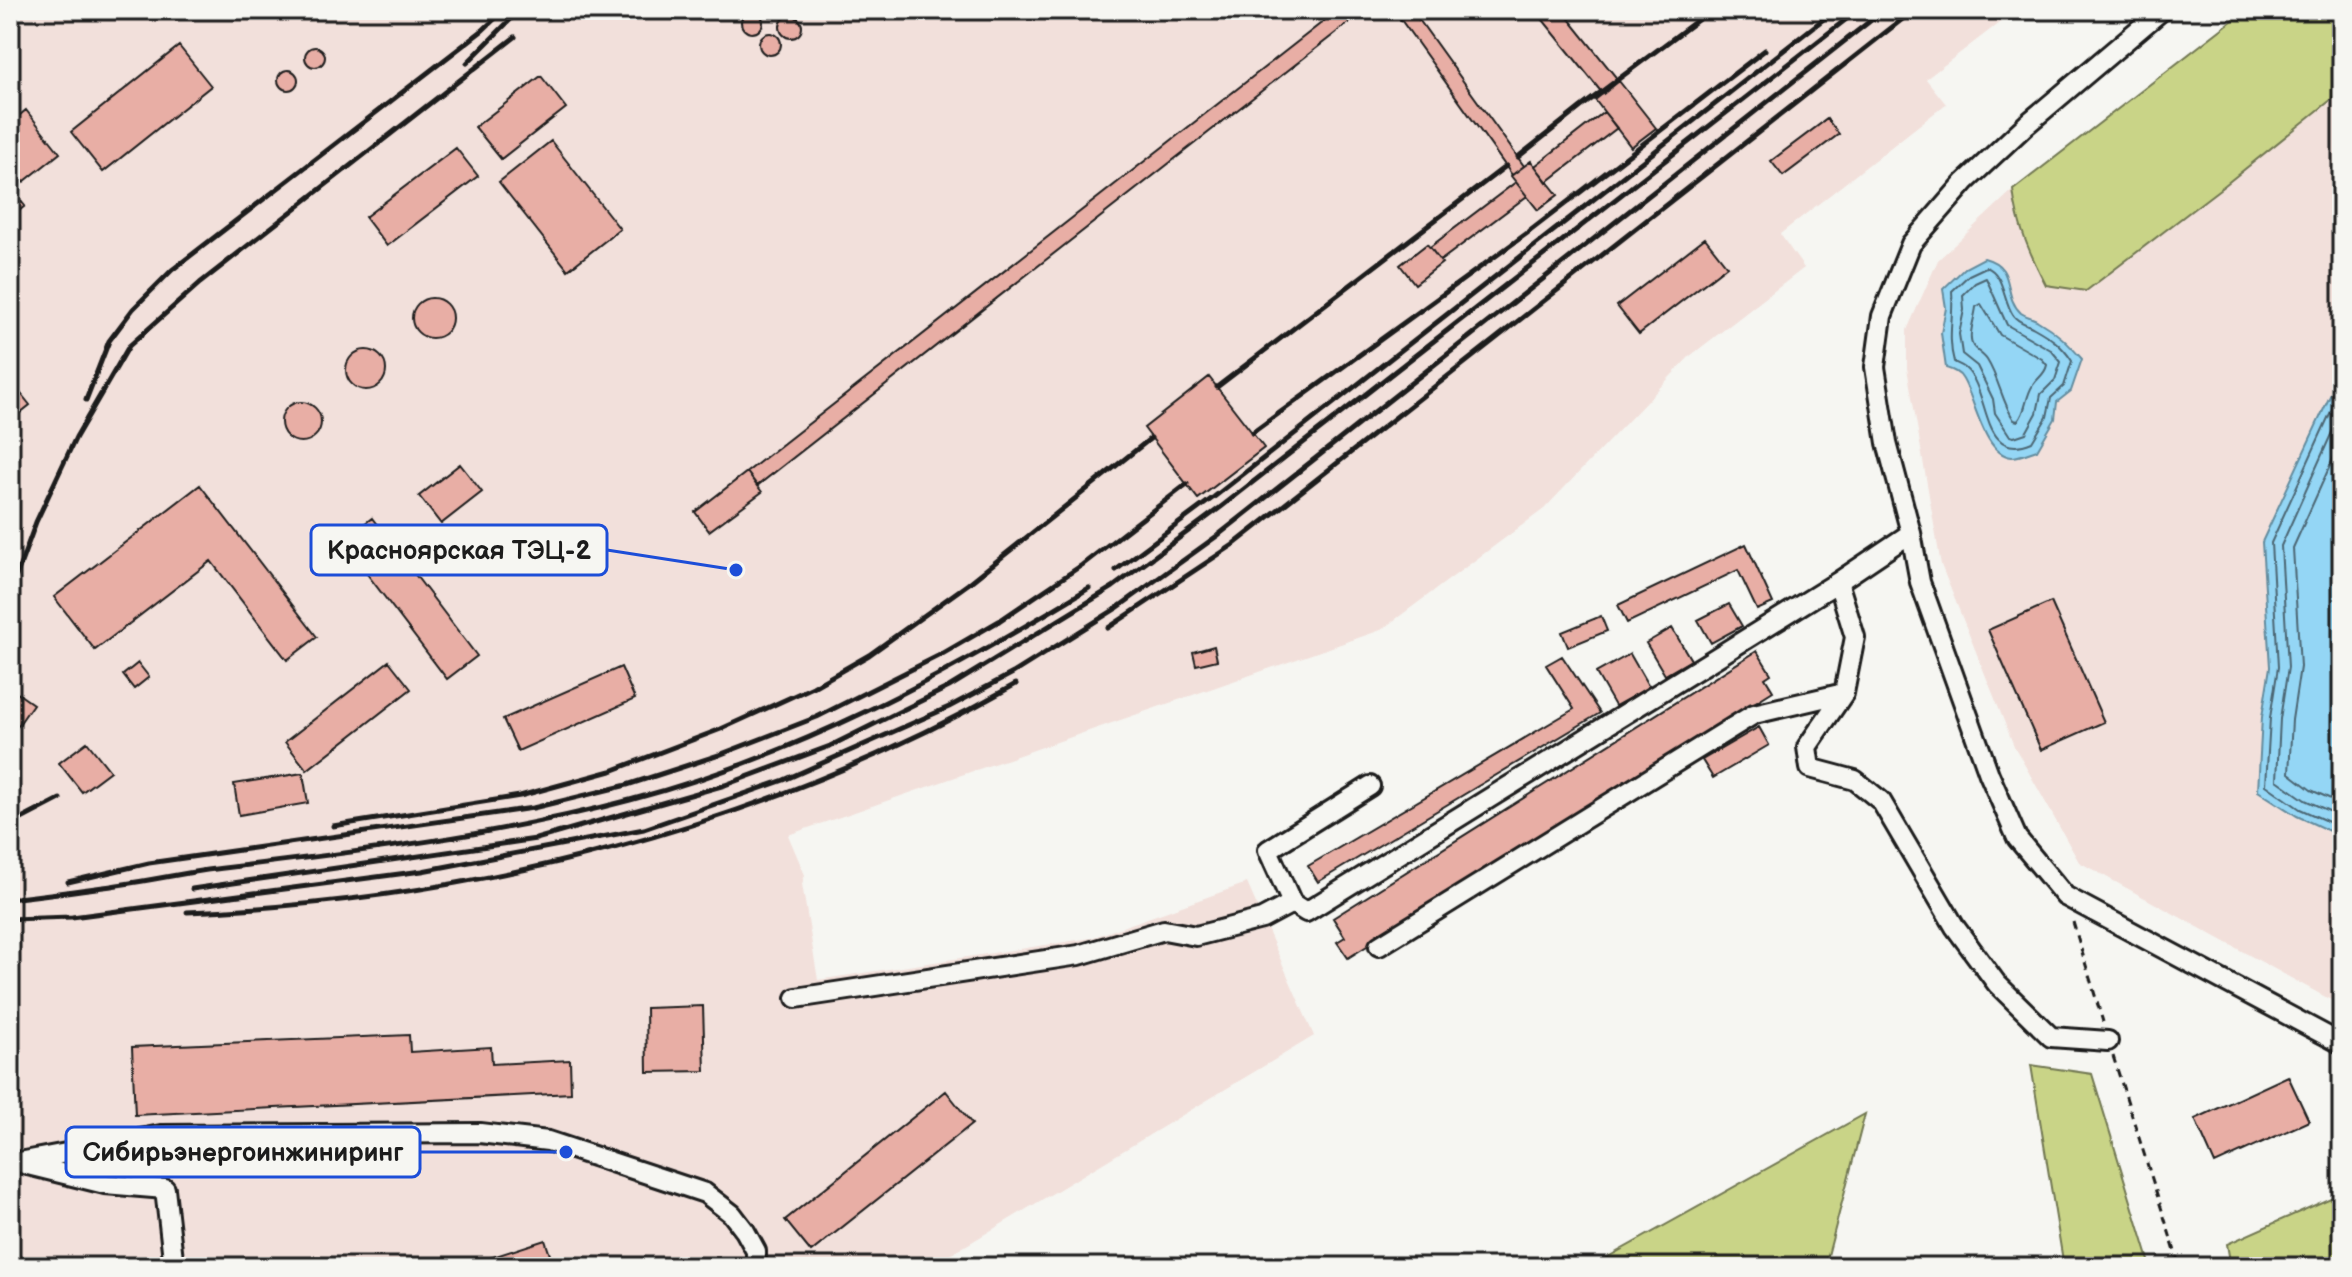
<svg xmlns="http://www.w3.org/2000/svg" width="2352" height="1277" viewBox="0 0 2352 1277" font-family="'Balsamiq Sans',sans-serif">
	<rect width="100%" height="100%" fill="#f6f6f2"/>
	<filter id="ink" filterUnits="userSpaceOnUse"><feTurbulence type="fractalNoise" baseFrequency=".0125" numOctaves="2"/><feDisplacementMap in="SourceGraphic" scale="16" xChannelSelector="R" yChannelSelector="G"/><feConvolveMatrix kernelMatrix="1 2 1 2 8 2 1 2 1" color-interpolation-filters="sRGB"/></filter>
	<g filter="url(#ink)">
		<!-- built -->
		<path fill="#f2e0db" d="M27,10H2016L1926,79L1946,104L1780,234L1804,268L1690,356L1544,509L1381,630L788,835L805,875L802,884L818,980L1091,938L1247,883L1314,1036L930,1267H10V24Z
			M2342,91V1006L2079,862L2014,746L1941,565L1907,368V330L1938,260L2013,190L2016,214L2028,249L2046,285L2086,291L2225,185Z"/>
		<!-- green -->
		<path fill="#c9d487" stroke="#727852" stroke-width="2" d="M2246,10H2342V91L2225,185L2086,291L2046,285C2030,254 2017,225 2013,190Z
			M2031,1065L2092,1074L2151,1267H2064Z
			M1865,1114L1825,1267H1590Z
			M2342,1193V1267H2231L2227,1244Z"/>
		<!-- water -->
		<path fill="#94d6f5" stroke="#648c9e" stroke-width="2" d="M1984,258C2018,267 2001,295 2021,313C2025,316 2034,318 2038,321C2057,332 2068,343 2082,359L2071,391L2057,402L2055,419L2037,450C2030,452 2019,457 2012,457C1983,455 1975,397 1962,378C1959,372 1952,370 1946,368L1941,333L1946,308L1943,289L1965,268Z
			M2342,370V837L2297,816L2258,791L2262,717L2270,667L2262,542Z"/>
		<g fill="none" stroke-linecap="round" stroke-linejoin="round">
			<!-- shore -->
			<path stroke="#4c6673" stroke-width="2" d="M1986,267C2004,273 2003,300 2013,315C2017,322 2027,324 2034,328C2050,337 2062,345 2072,361L2064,386L2051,398L2047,417L2032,442C1980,464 1991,390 1965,368C1962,365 1957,364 1954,362C1947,337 1954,315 1952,291L1969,275Z
				M1986,278L2007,325L2051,350L2061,362L2055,380L2041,394L2037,413L2026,433L2014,437L2010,436L1995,413L1993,399L1977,366L1962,354L1959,334L1964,310L1963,295L1975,283Z
				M1981,304L2000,335L2042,359L2047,365C2045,375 2038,377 2033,385C2025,397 2027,410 2018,421L2014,420C2002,402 1999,379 1987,360C1983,354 1976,351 1973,346C1967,337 1975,318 1976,307Z
				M2342,387L2271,543L2278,667L2270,718L2266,785L2300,809L2342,828
				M2342,410L2281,546L2288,667L2280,719L2277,780L2305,800L2342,817
				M2342,439L2293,548L2300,667L2292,720L2289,773L2311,790L2342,804"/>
		</g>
		<!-- building -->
		<path fill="#e8aea5" stroke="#1c1c1c" stroke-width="2" d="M1338,10H1365L757,486L747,472Z
			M1394,10H1412L1524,166L1512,175Z
			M1535,10H1562L1619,81L1603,94Z
			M741 22a11 11 0 1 1 22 0a11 11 0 1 1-22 0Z
			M780 27a11 11 0 1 1 22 0a11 11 0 1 1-22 0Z
			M759 44a11 11 0 1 1 22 0a11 11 0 1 1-22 0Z
			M179,46L211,86L103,172L71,132Z
			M305 57a10 10 0 1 1 20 0a10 10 0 1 1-20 0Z
			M278 80a10 10 0 1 1 20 0a10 10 0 1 1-20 0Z
			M541,76L566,108L501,159L475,127Z
			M1619,81L1656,128L1631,147L1595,100Z
			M26,110L60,153L10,193V123Z
			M1604,112L1617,128L1547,182L1535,166Z
			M1827,119L1839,134L1783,176L1771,161Z
			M551,141L620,229L568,270L499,182Z
			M456,148L478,176L387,246L365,217Z
			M1531,161L1558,195L1538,210L1511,176Z
			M1516,182L1527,196L1440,261L1430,247Z
			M13,191L25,206L10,218V193Z
			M1705,238L1727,266L1639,334L1617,306Z
			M1427,244L1442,263L1415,284L1400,265Z
			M412 318a20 20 0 1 1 40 0a20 20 0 1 1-40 0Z
			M346 370a20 20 0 1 1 40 0a20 20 0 1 1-40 0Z
			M1209,377L1264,448L1198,499L1144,428Z
			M10,380L30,405L10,421Z
			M281 422a20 20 0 1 1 40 0a20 20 0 1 1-40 0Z
			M460,464L482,492L441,524L419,496Z
			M747,472L762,492L709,531L695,512Z
			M200,485L317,637L287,660L211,561L95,650L54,597Z
			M372,518L477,656L447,679L342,541Z
			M1746,544L1773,603L1757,610L1738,570L1627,623L1618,605Z
			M2051,602L2104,722L2041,750L1988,630Z
			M1729,604L1742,626L1711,643L1698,620Z
			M1601,616L1607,631L1568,647L1562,632Z
			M1672,628L1691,660L1665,675L1646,643Z
			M1214,646L1217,660L1196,665L1193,652Z
			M1757,651L1771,674L1765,678L1773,691L1348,958L1337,942L1345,937L1333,918Z
			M1630,654L1649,687L1615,706L1596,673Z
			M1562,656L1600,713L1318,882L1308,866L1574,709L1546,665Z
			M389,661L411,689L307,770L285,742Z
			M138,663L149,677L134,689L123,675Z
			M621,667L635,699L518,751L503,719Z
			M10,688L33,704L15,730L10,727Z
			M1759,727L1769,745L1713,778L1702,760Z
			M87,742L110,771L82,792L59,763Z
			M303,773L308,803L239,815L234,784Z
			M703,1006L705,1071L647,1072L646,1008Z
			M409,1035L410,1052L491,1047L492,1064L570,1060L571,1093L135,1115L132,1047Z
			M2288,1076L2309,1121L2215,1164L2195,1119Z
			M946,1091L972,1124L811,1252L785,1220Z
			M545,1240L554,1267H462Z"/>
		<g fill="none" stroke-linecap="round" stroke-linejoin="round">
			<!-- minor casing -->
			<g stroke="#1c1c1c" stroke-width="24">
				<path id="minor" d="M2162,10L2027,124L1965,182L1911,244L1882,316L1875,367L1887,443L1911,533L1920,582L1989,774L2017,838L2065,896L2342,1044
					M1838,582L1911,533
					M1370,786L1268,850L1292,903L1306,912L1838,582L1855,637L1844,693
					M1379,946L1754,714L1844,693L1807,747L1810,768L1855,780L1881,801L1955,927L1997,984L2051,1037L2108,1041
					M796,998L1079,955L1164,930L1196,936L1262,919L1292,903
					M19,1162L161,1135L480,1133L548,1141L705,1193L732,1214L745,1231L756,1251V1267
					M24,1164L105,1184L165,1189L174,1267"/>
			</g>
			<!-- path -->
			<path stroke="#1c1c1c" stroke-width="3" stroke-dasharray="8 6" stroke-linecap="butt" d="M2073,922L2103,1022
				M2113,1056L2180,1267"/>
			<!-- minor -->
			<use href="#minor" stroke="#f6f6f2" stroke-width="18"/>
			<!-- rail -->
			<path stroke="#1c1c1c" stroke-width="5" d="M467,63L510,20L516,10
				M1518,157L1581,107L1711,10
				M1217,387L1506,166
				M86,400L109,341L133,309L172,270L483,30L504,10
				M1252,433L1526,234L1765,50
				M1116,570L1214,497L1835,10
				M10,593L36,522L76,437L129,346L200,283L515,37
				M1108,628L1233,545L1914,10
				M10,825L60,799
				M333,826L520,796L611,771L721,729L813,687L869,655L968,584L1151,438
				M68,882L149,863L533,808L627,785L719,755L817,717L942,654L999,621L1082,565L1187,484
				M192,889L536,839L725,785L830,746L949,687L1113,587L1221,507L1858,10
				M10,899C48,894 86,890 124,884C152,880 179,874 207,870C349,853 492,837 630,800C794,757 945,676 1089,588
				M187,912C475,901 765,827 1016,684
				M10,919L72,917L422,871L644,829L784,780L949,707L1013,673L1117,608L1217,536L1884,10"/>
		</g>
	</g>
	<!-- callouts -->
	<path fill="none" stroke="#1d4ed8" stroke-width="3" d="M736 570L607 550M566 1152L420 1152"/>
	<g fill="#1d4ed8" stroke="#f6f6f2" stroke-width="3">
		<circle cx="736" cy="570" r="8"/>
		<circle cx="566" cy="1152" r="8"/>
	</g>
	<g fill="#f6f6f2" stroke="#1d4ed8" stroke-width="3">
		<rect x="311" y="525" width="296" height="50" rx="8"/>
		<rect x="66" y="1127" width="354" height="50" rx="8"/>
	</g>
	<g font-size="26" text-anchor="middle" font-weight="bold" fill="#1c1c1c">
		<text x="459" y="559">Красноярская ТЭЦ-2</text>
		<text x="243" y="1161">Сибирьэнергоинжиниринг</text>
	</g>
	<!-- margin -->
	<rect width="2352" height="1277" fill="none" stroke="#f6f6f2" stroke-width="40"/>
	<rect x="20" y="20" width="2312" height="1237" fill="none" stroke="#1c1c1c" stroke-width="3" filter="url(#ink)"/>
</svg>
